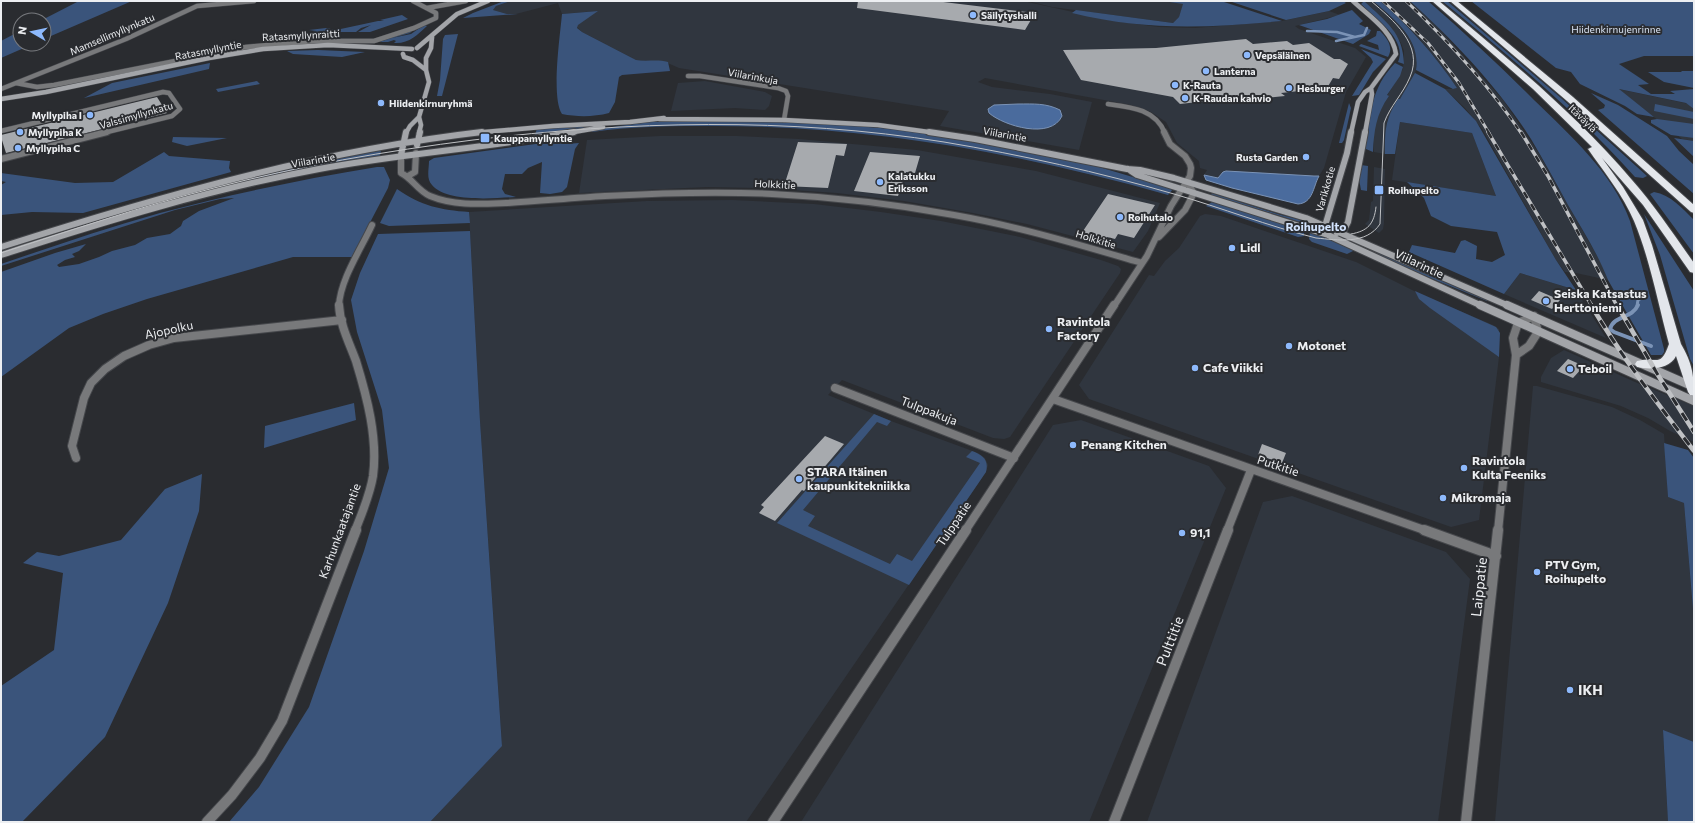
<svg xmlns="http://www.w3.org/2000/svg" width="1695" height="823" viewBox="0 0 1695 823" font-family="Commissioner,sans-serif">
	<rect width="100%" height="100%" fill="#2a2c30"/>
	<!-- built -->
	<path fill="#30363f" d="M511,1H1023L1114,21L1159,27L1195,28L1282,21L1329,11L1340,15L1295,26L1299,29L1355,48L1366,57L1346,92L1324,168L1319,176L1226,171L1223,172L1218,178L1204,175L1207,170L1200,168L1199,161L1177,143L1166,122L1151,112L1131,105L985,78L978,82L992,87L1050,94L1092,102L1079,150L940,126L949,111L679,68L663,61H645L636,60L582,32L577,27L578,25L582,21L597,11L562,14L558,3L516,14H507L493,10L496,6Z
		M1028,1H1163L1184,3L1179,17L1173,23L1052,7Z
		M1364,1H1373L1397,22L1410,39L1417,55V61L1415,75L1387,120L1385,154L1374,152V128L1380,110L1389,96H1387L1403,69L1404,51L1401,43L1386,22Z
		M1380,1H1410L1434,23L1503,100L1538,152L1604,268L1608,280L1576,273L1565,272L1556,260L1482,129L1465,108L1446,90L1445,89H1453L1457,88L1432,54L1416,35Z
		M705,81L765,92L772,96L769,106L765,110L735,108L671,111L678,83Z
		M1618,89L1694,105V141L1682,139Z
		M1400,122L1472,133L1496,196L1392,180Z
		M660,136H737L799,139L917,150L1036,171L1160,203L1148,231L1133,252L1027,224L973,213L904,201L837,193L761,188L707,187L579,193L587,140Z
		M1374,167L1385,169L1384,223L1383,229L1379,233L1365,224L1369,220L1371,202L1373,201Z
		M732,200L814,204L881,212L941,221L1020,237L1101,260L1118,266L1121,269L1120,273L1010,437L1004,439L993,438L842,380L828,395L891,421L978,453L985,458L988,465L986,472L746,822H430L502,745L480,421L469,212L647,201Z
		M1205,214L1221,216L1356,262L1420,294L1493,325L1499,329V357L1479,520L1451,527L1089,399L1079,385L1149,275L1154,276L1165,261L1179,248L1200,216Z
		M1520,273L1576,290L1606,338L1504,294Z
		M1564,350L1635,382L1694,406V442L1670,431L1648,418L1621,406L1541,382V377L1551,358Z
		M1533,386H1537L1612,407L1640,420L1664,434L1668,497L1684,503L1694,621V742L1663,731L1668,822H1495Z
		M1081,420L1209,466L1226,488L1089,822H801L1053,425Z
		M1292,496L1446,552L1470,579L1438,822H1147L1263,502Z"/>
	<!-- green -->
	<path fill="#3a547b" d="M60,1H132L44,39V20H42L77,2Z
		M504,1H511L496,6L493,10L507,14H518L463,18L473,13Z
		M1163,1H1221L1282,21C1207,28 1146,31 1072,13L1076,10L1173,23L1179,17L1183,4Z
		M1229,1H1343L1346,3L1329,11L1286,20Z
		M1364,1C1386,22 1403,32 1404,64L1398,62C1408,40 1375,18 1361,4Z
		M1373,1H1380C1410,27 1435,55 1457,88L1453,89L1416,70C1421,39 1394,19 1373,1Z
		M1410,1H1428C1465,33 1500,66 1534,100C1570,135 1613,173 1630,221L1664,349V352L1662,355H1651L1608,280C1598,254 1582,229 1568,205C1556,183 1544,161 1531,139C1499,88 1454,41 1410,1Z
		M1442,1H1447L1561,98L1647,176L1643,178L1635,177C1577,112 1509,56 1442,1Z
		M1471,1H1694V56H1644L1619,64L1649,84L1638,85L1651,94H1675L1670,91L1694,89V109L1686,103L1619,89L1654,117L1637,114L1625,106L1580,84L1571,72L1556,68Z
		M1352,10L1363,21L1359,24L1371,30L1369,34L1353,44L1299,25L1327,19Z
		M598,11L578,25L577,28L582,32L636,60C647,62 657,59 668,62L670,71L622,75L619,77L615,102L609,113C594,117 577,117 562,114C551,98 560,36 562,14Z
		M402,15L408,19L370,32H358L371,25L361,28L356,32H313L316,31L309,30L326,28L336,30L378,21H384L380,20Z
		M424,25L427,26C417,35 409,44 394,43L396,41L394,40L388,42H379L413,30L410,33L392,38L411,34Z
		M20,31V44H33L1,58V41Z
		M1377,31H1380C1387,38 1394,47 1388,57L1359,46L1361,44L1379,50L1378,45L1367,41L1376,36Z
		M458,34L442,96H437L440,80L443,39L445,35Z
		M1361,49L1386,59L1373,72L1359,95L1352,96L1373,62L1371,58Z
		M318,50L365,52L342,57L293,54L287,51Z
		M210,63L209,69L84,98L112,83Z
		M1395,63L1403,67L1400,76L1387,95L1389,96C1376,114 1374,131 1373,152L1366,149L1364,145C1371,113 1371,88 1395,63Z
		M1681,71H1694V88L1664,82L1648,72H1682Z
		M1415,73L1445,89L1476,121L1556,260L1576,290L1520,273L1504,294L1409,252L1412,245L1455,253L1461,241L1465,240L1477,246L1476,259L1492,262L1505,255L1497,232L1451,226L1431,216L1424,198L1407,182L1496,196L1472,133L1400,122L1395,154H1385C1385,130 1385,120 1398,99H1400Z
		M257,81L260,84L218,92L216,89Z
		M1591,93L1618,105L1667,136L1679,151L1694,165V194L1598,110L1604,108L1605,105Z
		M1349,103L1351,108L1344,140L1342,143H1339Z
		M1655,104L1694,112V119L1654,111Z
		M1657,119L1694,124V138L1671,135L1651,123V120Z
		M738,120L834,124L892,129L952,137L1089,164L1173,189L1168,195C1021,153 869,126 716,126C675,126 633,126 592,132L591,130L649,122Z
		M611,123L537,137L535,135L537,128Z
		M173,137L227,138L187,146L172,142Z
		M1674,138L1694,141V157Z
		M565,140L566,144L579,143L575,149L567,187L562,192L550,194L540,193L542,162L528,168L522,174H505L502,189L505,194L516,197C496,198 447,203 432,185C426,179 429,169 429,161L434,158Z
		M381,150L380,156C334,164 288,171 243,182C161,202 81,228 1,253V248L82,222L291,166Z
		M164,152L169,156L230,161L229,168L231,172L83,213L32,212L1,215V185L6,182L1,181V173L75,183L113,182Z
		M1361,165L1368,166L1367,191L1361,190L1359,179Z
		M377,167H384L390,180L388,188L352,257H293L147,299L103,314L69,328L1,377V272L55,253L86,244L79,251L72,254L75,257L65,260L57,265L59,267L79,264L99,257L112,251L135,245L147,238L170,234L181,226L183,221L199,211L234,198L220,199L175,210L1,266V264C54,246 106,228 160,213C231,194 304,179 377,167Z
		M397,189C421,206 441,210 469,212L470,223L389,226L380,223Z
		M1654,192C1671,195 1682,208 1694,220V254L1650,194Z
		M1212,193L1281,215L1302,220L1303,223L1211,195Z
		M1212,202L1304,229V236L1298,237L1206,206Z
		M1644,214L1694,291V366L1690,359L1660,255Z
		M470,231L480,421L502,746L430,822H229L259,787L309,707L364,551L389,468L382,410L357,332L351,300L360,273L378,234Z
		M1310,233L1336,241L1355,250L1347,254L1312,242L1309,239Z
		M1377,251L1489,299L1487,301L1418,273L1375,253Z
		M1415,291L1496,327L1500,333L1499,357L1430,308L1419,299Z
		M354,403L356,420L264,448L265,426Z
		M874,414L891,421L887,426L877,422L803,510L815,516L808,526L890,564L897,554L912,561L980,463L966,457L972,451C983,455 989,460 986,472L909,585L777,523Z
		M1664,443L1688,450L1694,458V621L1684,503L1668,497Z
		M202,474L199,511L168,603L105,737L22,822H1V686L54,650L63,573L23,563L37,552L59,556L121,540L165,489Z
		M1663,730L1694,742V822H1668Z"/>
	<!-- water -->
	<path fill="#4a6b9d" stroke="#7b93b6" d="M1018,104C1034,104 1046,103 1060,110L1062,116C1051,140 1004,126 989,113L988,109L994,105Z
		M1226,171L1314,176H1319C1313,187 1313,203 1298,204L1232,188L1206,180L1204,175L1218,178L1223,172Z"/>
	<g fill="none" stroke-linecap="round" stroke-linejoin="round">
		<!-- stream-far2 -->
		<path stroke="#7b93b6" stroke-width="2.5" d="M1307,31L1337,32L1355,37
			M1336,41L1364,35L1367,28"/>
		<!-- stream-far1 -->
		<path stroke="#7b93b6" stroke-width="3" d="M1637,306L1638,300L1640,299"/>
		<!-- stream -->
		<path stroke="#7b93b6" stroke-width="4" d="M1638,305C1632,319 1614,315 1610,329L1614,332L1651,346"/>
	</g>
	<!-- building -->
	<path fill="#a7aaae" d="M858,1H935L1035,13L1025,30L857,8Z
		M1246,39L1253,44L1287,41L1293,45L1309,43L1334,59H1340L1348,64L1339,79L1333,78L1327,88L1281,93L1285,96L1265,98L1261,95L1180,104L1173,97L1081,80L1063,50L1156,48Z
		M157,97L167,113L6,153L1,137V135Z
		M798,142L847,144L844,156L836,155L828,188L784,186Z
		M870,152L920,156L915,173L906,172L898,196L854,191Z
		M1108,194L1155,205L1134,238L1118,234L1115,239L1107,237L1105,240L1081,234Z
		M1539,291L1560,300L1552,309L1531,300Z
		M1568,359L1584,366L1573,378L1557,371Z
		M825,436L844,444L804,491L802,490L775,521L759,513L764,507L761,505Z
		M1262,444L1286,453L1282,463L1258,455Z"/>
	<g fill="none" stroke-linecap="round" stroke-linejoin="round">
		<!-- street-far3 casing -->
		<g stroke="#45474b" stroke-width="5.5">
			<path id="street-far3" d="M427,8L466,1
				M688,76H700L778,88L786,91L788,96L784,120
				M16,83L37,87L54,85L246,47L314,41H374L414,28L436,18V13L413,1
				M1,89L126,39L197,6L254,1
				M1108,104C1131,107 1155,109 1165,133
				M1,131L163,92L169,93L180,109L172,116L103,133"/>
		</g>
		<!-- street-far2 casing -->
		<g stroke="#45474b" stroke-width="8">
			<path id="street-far2" d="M401,155V173C412,178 418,191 430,196C454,206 481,204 506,203C539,201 572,198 605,196C660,193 716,191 772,194C833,197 894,204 954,215C1017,226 1080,245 1142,263
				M1,159L107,132
				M408,176L415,172L416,153
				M1159,237L1185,210L1194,193L1187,182
				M339,306C340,280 361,249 372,225
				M1114,306L1147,256L1171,206L1190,176L1191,168L1190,164L1185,156L1170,144L1164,132"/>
		</g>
		<!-- street-far1 casing -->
		<g stroke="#45474b" stroke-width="10">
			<path id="street-far1" d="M339,305C340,325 349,342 356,361C367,397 378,438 373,476C370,495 362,513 355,531
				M1534,316L1538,332L1529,346L1516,355L1513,338L1518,323Z
				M835,388L1014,458
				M1053,399L1427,531
				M76,458L72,446L84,398L91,383L105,369L124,356L149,345L174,338L342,320
				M965,531L1114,305
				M1227,531L1251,470
				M1498,531L1516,355"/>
		</g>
		<!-- street casing -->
		<g stroke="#45474b" stroke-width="12">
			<path id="street" d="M1424,530L1496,556
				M207,822L232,795L260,758L282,721L356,530
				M773,822L966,530
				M1114,822L1228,530
				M1466,822L1498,530"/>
		</g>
		<!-- secondary-far2 casing -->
		<g stroke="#45474b" stroke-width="5.5">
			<path id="secondary-far2" d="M417,48L457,14L488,1
				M403,54L404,57L413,60L426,70
				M1,99L46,92L209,58L263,49L328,45L412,49
				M419,117L421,125L419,133
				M659,119L784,120L878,125L936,133
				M406,133L410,126L419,117L429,82L426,70V58L431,48L432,37
				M473,133L553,126L630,122L664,118
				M568,133L603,127
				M1351,133L1358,102L1365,92L1371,88L1396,54C1393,31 1369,16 1353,1
				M1365,133L1372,94L1371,88"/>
		</g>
		<!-- secondary-far1 casing -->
		<g stroke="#45474b" stroke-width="8">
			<path id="secondary-far1" d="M929,132L975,139L1127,169L1140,170L1174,178L1306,218L1509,306
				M417,145L420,132
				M401,155L406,132
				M1128,169L1137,175L1328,235L1482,306
				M1327,230L1325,226L1347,153L1351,132
				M1337,233L1344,230L1348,222L1365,132
				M1,247C158,197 317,151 482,132
				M1,255C106,221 211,189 319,169C404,153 489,148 574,132"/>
		</g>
		<!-- secondary casing -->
		<g stroke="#45474b" stroke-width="10">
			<path id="secondary" d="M1480,305L1694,401
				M1507,305L1694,387"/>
		</g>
		<!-- highway casing -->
		<g stroke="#45474b" stroke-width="2">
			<path id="highway" d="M1432,1H1439C1506,57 1575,113 1632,180C1655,206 1674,235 1694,263V273L1690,272L1643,205L1602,158L1623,187L1643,220L1652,245L1681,344C1692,363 1694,374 1694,396L1690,395L1688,392L1676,356C1670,369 1650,370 1637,367L1635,364L1637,361C1657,356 1660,369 1669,344C1658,304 1650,259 1634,221C1623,195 1604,172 1588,149L1592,147L1533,89Z
				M1450,1H1457L1573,97L1694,205V213L1691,212L1567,101Z"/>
		</g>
		<!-- street-far3 -->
		<use href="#street-far3" stroke="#78797b" stroke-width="4.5"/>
		<!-- street-far2 -->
		<use href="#street-far2" stroke="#78797b" stroke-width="6"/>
		<!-- street-far1 -->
		<use href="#street-far1" stroke="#78797b" stroke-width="8"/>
		<!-- street -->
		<use href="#street" stroke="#78797b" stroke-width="10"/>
		<!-- secondary-far2 -->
		<use href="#secondary-far2" stroke="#a3a5a9" stroke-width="4.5"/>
		<!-- secondary-far1 -->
		<use href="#secondary-far1" stroke="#a3a5a9" stroke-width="6"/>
		<!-- secondary -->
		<use href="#secondary" stroke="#a3a5a9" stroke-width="8"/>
		<!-- highway -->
		<use href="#highway" fill="#e3e6eb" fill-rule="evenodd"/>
		<!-- tram -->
		<path stroke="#bfc1c4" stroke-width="1" d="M1351,234C1368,231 1374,224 1376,207
			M1,253C72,230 142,206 214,188C299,166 386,151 473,140C629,121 788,117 944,142C1022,155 1098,172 1174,194C1222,208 1268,226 1316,238C1338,240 1366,245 1380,224L1384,123C1390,106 1403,94 1410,77C1424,45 1393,20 1371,1"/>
		<!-- rail-far2 casing -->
		<g stroke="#bfc1c4" stroke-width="3">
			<path id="rail-far2" d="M1383,1L1428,43L1459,83L1489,133
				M1406,1C1449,42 1488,84 1521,133"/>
		</g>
		<!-- rail-far1 casing -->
		<g stroke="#bfc1c4" stroke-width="3.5">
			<path id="rail-far1" d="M1488,132L1592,306
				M1521,132L1548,176L1617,306"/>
		</g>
		<!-- rail casing -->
		<g stroke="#bfc1c4" stroke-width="4.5">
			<path id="rail" d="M1591,305C1621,356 1658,404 1694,451
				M1617,305L1658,375L1694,432"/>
		</g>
		<!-- rail-far2 -->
		<use href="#rail-far2" stroke="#2a2c30" stroke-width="2" stroke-dasharray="5.5" stroke-linecap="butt"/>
		<!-- rail-far1 -->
		<use href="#rail-far1" stroke="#2a2c30" stroke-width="2.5" stroke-dasharray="7" stroke-linecap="butt"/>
		<!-- rail -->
		<use href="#rail" stroke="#2a2c30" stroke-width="3" stroke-dasharray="9" stroke-linecap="butt"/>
	</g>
	<!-- markers -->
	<g fill="#8db9fc" stroke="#2a2c30" stroke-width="1.5">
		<circle cx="973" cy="15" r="4"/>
		<circle cx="1247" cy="55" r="4"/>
		<circle cx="1206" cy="71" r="4"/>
		<circle cx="1175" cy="85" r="4"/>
		<circle cx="1289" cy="88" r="4"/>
		<circle cx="1185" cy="98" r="4"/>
		<circle cx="381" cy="103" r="4"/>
		<circle cx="90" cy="115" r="4"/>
		<circle cx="20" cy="132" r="4"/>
		<rect x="480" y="133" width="10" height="10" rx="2"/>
		<circle cx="18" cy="148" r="4"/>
		<circle cx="1306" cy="157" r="4"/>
		<circle cx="880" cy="182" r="4"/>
		<rect x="1374" y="185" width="10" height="10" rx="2"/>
		<circle cx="1120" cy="217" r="4"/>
		<circle cx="1232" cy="248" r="4"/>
		<circle cx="1546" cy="301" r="4"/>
		<circle cx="1049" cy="329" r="4"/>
		<circle cx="1289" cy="346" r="4"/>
		<circle cx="1195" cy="368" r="4"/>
		<circle cx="1570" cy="369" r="4"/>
		<circle cx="1073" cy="445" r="4"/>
		<circle cx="1464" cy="468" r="4"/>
		<circle cx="799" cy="479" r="4"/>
		<circle cx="1443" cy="498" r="4"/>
		<circle cx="1182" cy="533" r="4"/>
		<circle cx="1537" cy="572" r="4"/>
		<circle cx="1570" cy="690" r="4"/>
	</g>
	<g text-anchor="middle" stroke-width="4" stroke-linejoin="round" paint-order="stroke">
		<!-- far-poi labels -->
		<g font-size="10" font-weight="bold" fill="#edeff2" stroke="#2a2c30" text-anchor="start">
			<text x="981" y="19">Säilytyshalli</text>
			<text x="1255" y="59">Vepsäläinen</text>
			<text x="1214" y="75">Lanterna</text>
			<text x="1183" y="89">K-Rauta</text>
			<text x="1297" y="92">Hesburger</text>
			<text x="1193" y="102">K-Raudan kahvio</text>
			<text x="389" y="107">Hiidenkirnuryhmä</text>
			<text x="82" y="119" text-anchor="end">Myllypiha I</text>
			<text x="28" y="136">Myllypiha K</text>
			<text x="494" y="142">Kauppamyllyntie</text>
			<text x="26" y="152">Myllypiha C</text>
			<text x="1298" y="161" text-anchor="end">Rusta Garden</text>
			<text x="888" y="180">Kalatukku<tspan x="888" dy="12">Eriksson</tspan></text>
			<text x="1388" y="194">Roihupelto</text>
			<text x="1128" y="221">Roihutalo</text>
		</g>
		<!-- far-park labels -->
		<g font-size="10" fill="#d8e2f1" stroke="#2a2c30">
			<text x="1616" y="33">Hiidenkirnujenrinne</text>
		</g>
		<!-- far-street labels -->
		<g font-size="10" fill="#edeff2" stroke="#2a2c30">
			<text transform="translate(112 34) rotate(-23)" y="4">Mamsellimyllynkatu</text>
			<text transform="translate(301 35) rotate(-3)" y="4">Ratasmyllynraitti</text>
			<text transform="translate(208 50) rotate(-11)" y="4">Ratasmyllyntie</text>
			<text transform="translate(753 76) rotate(10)" y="4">Viilarinkuja</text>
			<text transform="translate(136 115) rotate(-16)" y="4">Valssimyllynkatu</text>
			<text transform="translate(1583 118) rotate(44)" y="4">Itäväylä</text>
			<text transform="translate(1005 134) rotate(10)" y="4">Viilarintie</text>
			<text transform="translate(313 160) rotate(-10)" y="4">Viilarintie</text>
			<text transform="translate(775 184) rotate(3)" y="4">Holkkitie</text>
			<text transform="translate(1325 189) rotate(-74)" y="4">Varikkotie</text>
			<text transform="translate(1096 239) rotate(17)" y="4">Holkkitie</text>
		</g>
		<!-- far-quarter labels -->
		<g font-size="12" font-weight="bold" fill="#d3e4fe" stroke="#2a2c30">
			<text x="1316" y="231">Roihupelto</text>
		</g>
		<!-- poi labels -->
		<g font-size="12" font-weight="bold" fill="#edeff2" stroke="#2a2c30" text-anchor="start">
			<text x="1240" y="252">Lidl</text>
			<text x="1554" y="298">Seiska Katsastus<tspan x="1554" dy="14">Herttoniemi</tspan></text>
			<text x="1057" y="326">Ravintola<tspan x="1057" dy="14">Factory</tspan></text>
			<text x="1297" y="350">Motonet</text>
			<text x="1203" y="372">Cafe Viikki</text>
			<text x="1578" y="373">Teboil</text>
			<text x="1081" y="449">Penang Kitchen</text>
			<text x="1472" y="465">Ravintola<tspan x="1472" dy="14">Kulta Feeniks</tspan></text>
			<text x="807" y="476">STARA Itäinen<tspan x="807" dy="14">kaupunkitekniikka</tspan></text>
			<text x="1451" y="502">Mikromaja</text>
			<text x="1190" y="537">91,1</text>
			<text x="1545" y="569">PTV Gym,<tspan x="1545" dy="14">Roihupelto</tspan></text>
		</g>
		<!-- street labels -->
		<g font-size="12" fill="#edeff2" stroke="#2a2c30">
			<text transform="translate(1419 264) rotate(25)" y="4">Viilarintie</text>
			<text transform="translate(169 330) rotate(-12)" y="4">Ajopolku</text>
			<text transform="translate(929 411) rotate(21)" y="4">Tulppakuja</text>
			<text transform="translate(1278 466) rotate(18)" y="4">Putkitie</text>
			<text transform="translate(954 524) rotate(-56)" y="4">Tulppatie</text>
			<text transform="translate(340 531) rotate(-70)" y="4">Karhunkaatajantie</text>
		</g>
		<!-- near-street labels -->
		<g font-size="14" fill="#edeff2" stroke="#2a2c30">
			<text transform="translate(1479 587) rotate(-84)" y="5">Laippatie</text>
			<text transform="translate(1170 641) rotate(-69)" y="5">Pulttitie</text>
		</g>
		<!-- near-poi labels -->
		<g font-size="14" font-weight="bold" fill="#edeff2" stroke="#2a2c30" text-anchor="start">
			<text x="1578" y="695">IKH</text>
		</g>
	</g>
	<!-- border -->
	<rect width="1695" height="823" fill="none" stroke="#edeff2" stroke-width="4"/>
	<!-- north arrow -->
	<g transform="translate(32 32) rotate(279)"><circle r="19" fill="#2a2c30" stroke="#787a7e"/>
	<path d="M0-3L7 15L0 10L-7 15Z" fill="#8db9fc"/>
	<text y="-6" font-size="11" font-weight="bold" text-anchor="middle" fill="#edeff2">N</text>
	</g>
</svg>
